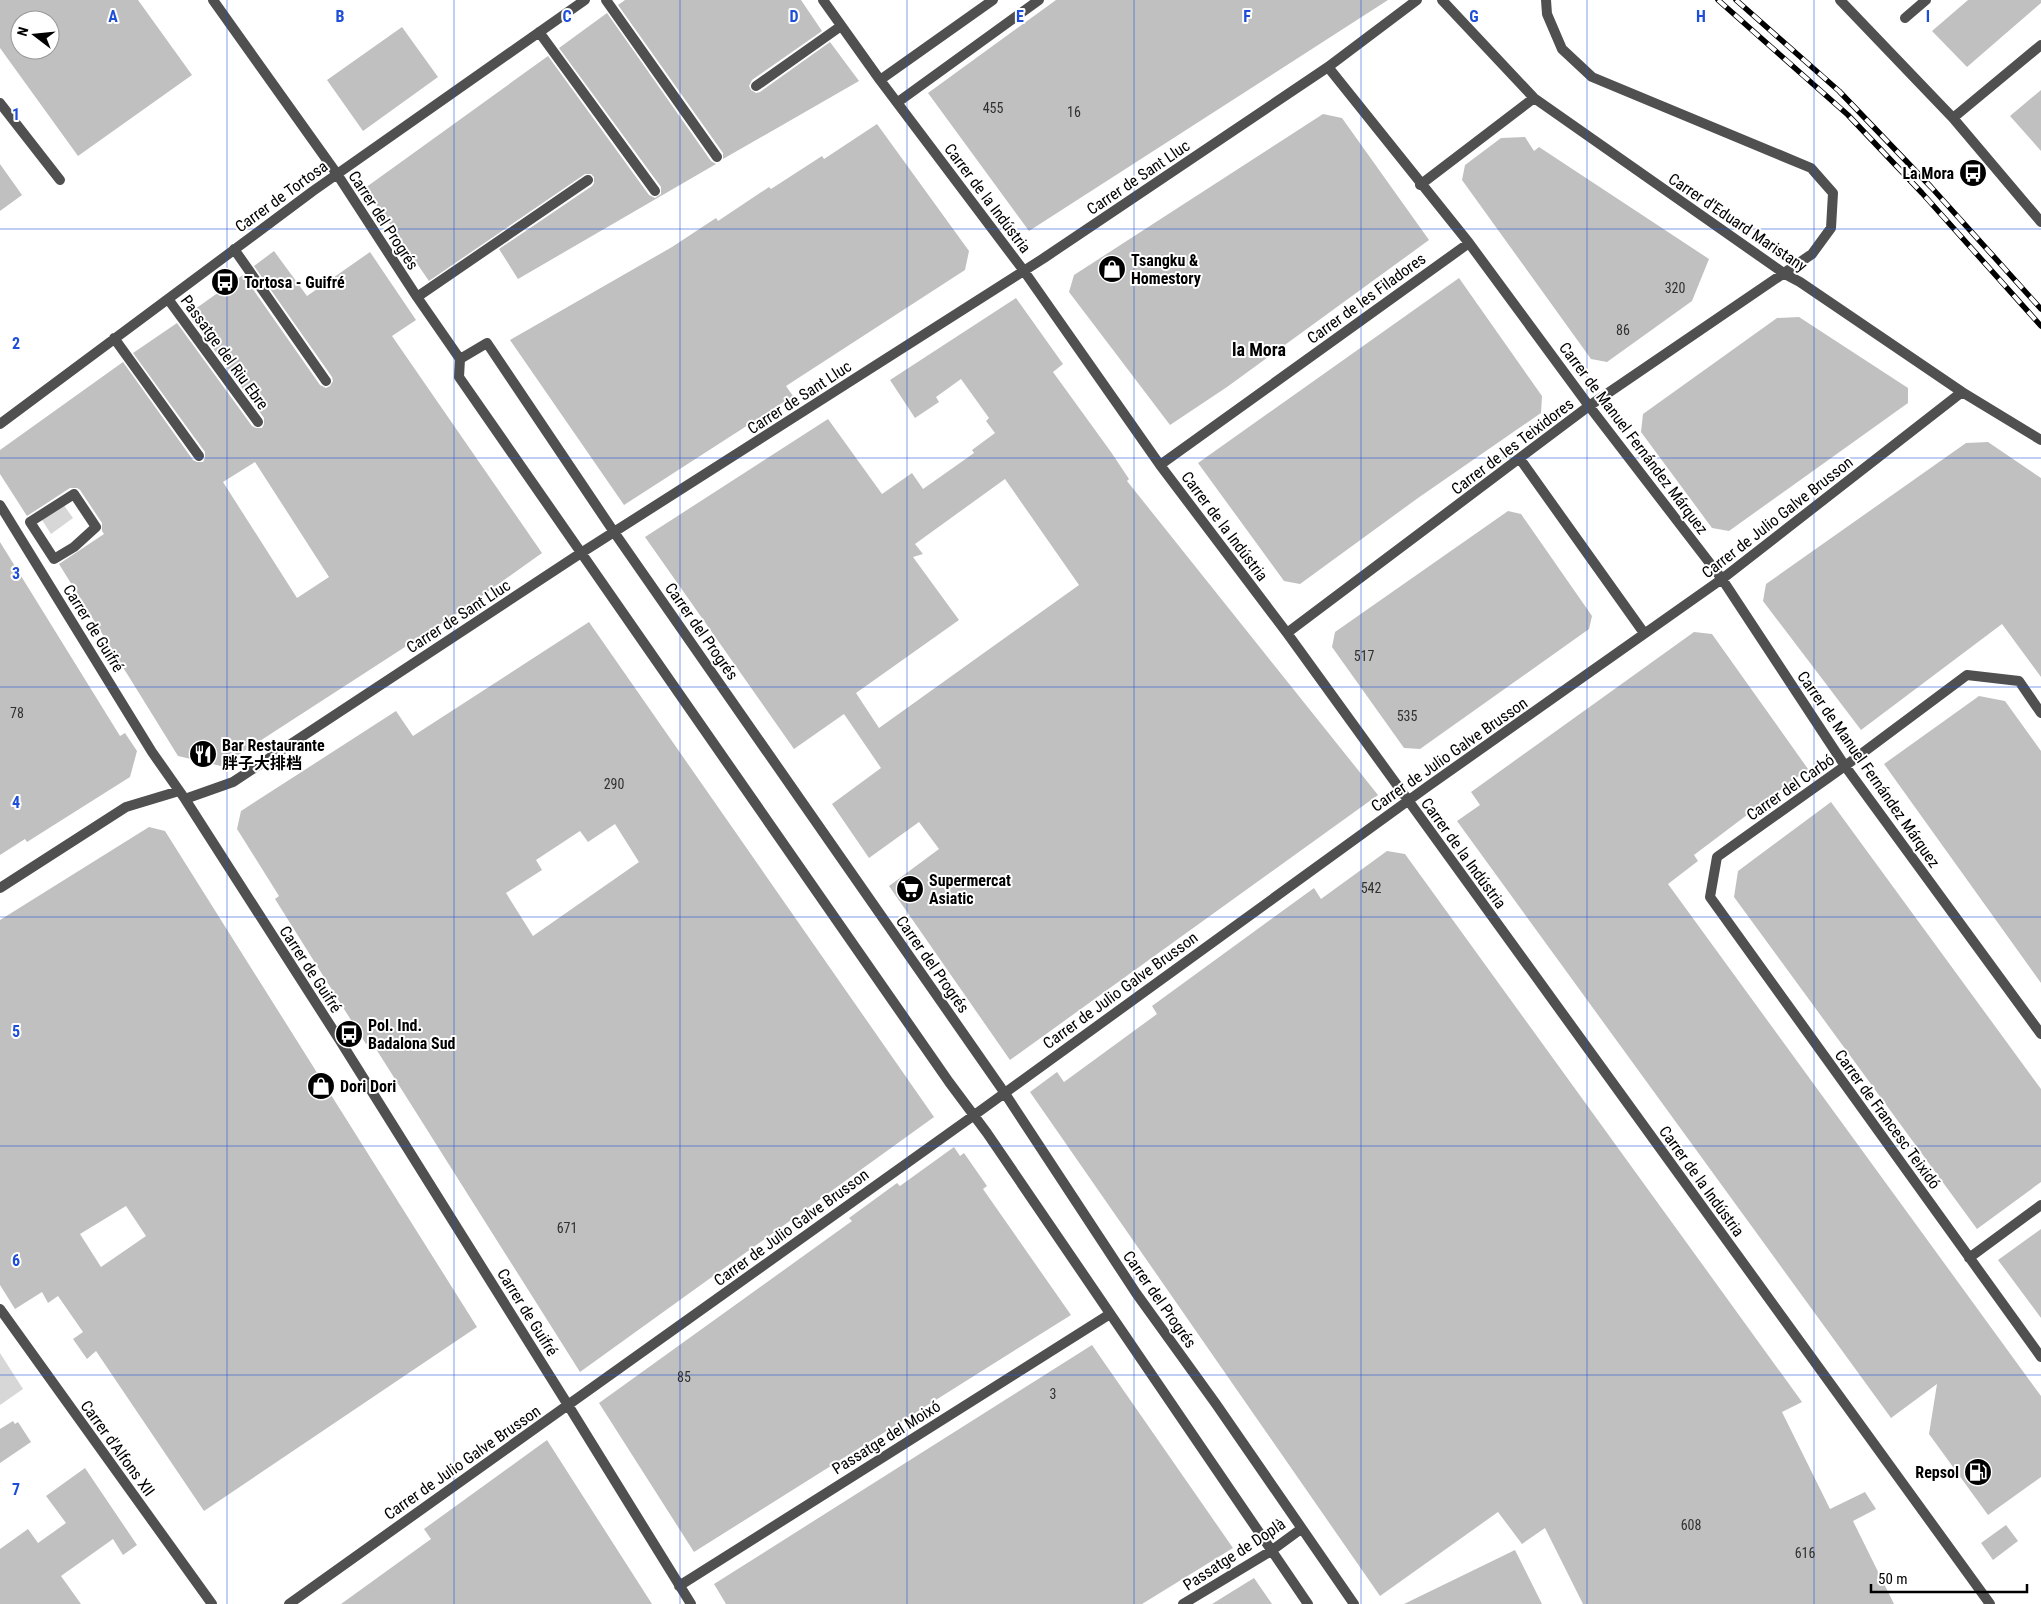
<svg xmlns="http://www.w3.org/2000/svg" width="2041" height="1604" viewBox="0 0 2041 1604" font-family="'Roboto Condensed','Noto Sans SC',sans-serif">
	<rect width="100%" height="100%" fill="#fff"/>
	<!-- green -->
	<path fill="#d7d7d7" d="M63,504L73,518L51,534L42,520Z
		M0,1353L23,1389L0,1405Z"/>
	<!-- building -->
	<path fill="#c0c0c0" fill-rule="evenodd" d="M0,0H138L192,75L78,156L0,48ZM20,20H50V50H20Z
		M625,0H801L822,31L752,80L749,86L751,90L756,93L760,92L830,42L859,81L723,159V153L618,5Z
		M1056,0H1388L1029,231L928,93Z
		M1968,0H2041V3L1967,67L1932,31Z
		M607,13L711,161L716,164L518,279L499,249L592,186L594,183V177L591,174H585L429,281L365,188L548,56L649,195L655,198L661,194V187L559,48Z
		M402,27L438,77L363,131L327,80Z
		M2041,90V151L2010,116Z
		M1323,114L1342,118L1429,240L1227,387L1170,425L1069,292L1074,275Z
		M877,124L969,251L965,270L786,386L793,396L624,505L510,340L672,247L716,218L718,221L769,187L771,189L822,156L824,159Z
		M1525,137L1534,151L1539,147L1709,259L1692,301L1607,362L1591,359L1462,180L1465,165L1501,138Z
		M0,164L22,195L0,211Z
		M274,251L307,296L370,252L416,320L392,336L542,553L459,612L221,766L178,756L59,564L104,534L102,531V523L80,490L77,488H70L27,516L0,474V450L123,362L193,460L197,462H203L205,458V452L133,353L177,323L252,426L256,428H262L264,424V418L188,314L243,275L320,385L326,388L330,386L333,381L332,377L254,266ZM255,462L329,577L297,598L223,482Z
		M1459,278L1542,396L1541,413L1418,498L1300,584L1284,581L1198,463Z
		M1016,298L1063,364L1053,372L1111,452L1129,479L1127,481L1378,795L1010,1060L889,886L939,849L919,822L869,858L832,804L881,768L844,714L794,749L645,537L828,419L882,494L912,473L923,489L974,453L972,450L995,433L986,421L989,418L961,379L936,397L939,402L915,418L890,380ZM1005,479L1079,585L879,728L856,693L959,620L913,557L923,554L915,544Z
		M1799,317L1908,388V403L1729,531L1712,528L1641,432L1643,414L1777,318Z
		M1988,442L2041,478V677L2002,624L1861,730L1763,601L1766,584L1966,443Z
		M1508,511L1521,514L1592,616L1589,629L1420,749L1404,748L1332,647L1335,632Z
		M0,542L120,736L125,733L137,751L130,777L27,842L25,839L0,855Z
		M589,622L934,1117L580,1372L371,1041L366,1044L275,899L279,896L237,829L241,811L396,711L413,736ZM615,824L639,862L533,936L506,893L542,870L536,860L580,831L588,842Z
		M1694,632L1712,634L1808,769L1694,855L1698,861L1668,884L2041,1396V1477L1988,1515L1929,1434L1937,1384L1891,1418L1457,821L1480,805L1471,792Z
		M1979,696L2005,701L2041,751V983L1884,764Z
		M1831,802L2041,1089V1182L1977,1229L1734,897L1738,871Z
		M149,827L165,831L477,1327L204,1511L96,1351L87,1359L73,1339L83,1332L58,1296L48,1303L42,1292L15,1309L0,1285V920ZM126,1206L146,1236L101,1267L80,1234Z
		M1387,851L1405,854L1802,1402L1782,1412L1830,1509L1865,1492L1876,1509L1853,1521L1894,1604H1583L1545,1528L1522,1544L1498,1512L1380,1596L1030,1092L1057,1072L1064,1082L1157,1014L1152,1006L1314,888L1321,899Z
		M954,1147L960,1156L964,1153L987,1186L983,1189L1071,1315L694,1552L599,1403L852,1221L849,1218L897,1183L900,1186Z
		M2041,1229V1318L1998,1260Z
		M1092,1345L1233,1548L1142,1604H726L714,1584Z
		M13,1421L15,1424L18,1422L31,1442L0,1463V1429Z
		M547,1440L652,1604H341L431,1539L424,1529Z
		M85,1468L137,1545L123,1555L113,1539L61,1576L81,1604H0V1549L28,1529L38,1543L66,1523L46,1496Z
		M2006,1525L2018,1541L1993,1560L1981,1543Z
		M1515,1550L1542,1604H1404Z
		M1254,1578L1272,1604H1212Z"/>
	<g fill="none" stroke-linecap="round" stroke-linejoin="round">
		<!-- pedestrian -->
		<path stroke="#505050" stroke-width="10" d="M1905,18L1926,0
			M74,494L96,527L74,547L54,559L30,522Z"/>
		<!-- minor -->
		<path stroke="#505050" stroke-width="10" d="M213,0L337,174L417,297L460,359L459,377L949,1082L987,1133L1308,1604
			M606,0L717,157
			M823,0L880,80L1024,271L1160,465L1287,633L1990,1604
			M1442,0L1534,98L1785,274L1800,282L1962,392L2041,440
			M1840,0L1953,118L2041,222
			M539,32L655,191
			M1328,67L1469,243L1589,406L1722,579L1845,766L2041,1034
			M880,80L993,0
			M756,86L841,26
			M898,102L1039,0
			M0,103L60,180
			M1953,118L2041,45
			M1420,185L1534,98
			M234,249L326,381
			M417,297L588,180
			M168,299L258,422
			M114,338L199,456
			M460,359L487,343L614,532L1004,1092L1136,1293L1216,1404L1354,1604
			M0,424L313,191L585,0
			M1520,459L1644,633
			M1160,465L1469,243
			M0,505L152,752L185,799L339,1039L568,1405L691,1604
			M1287,633L1589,406L1812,254L1831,228L1833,193L1811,168L1592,77L1562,49L1547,14L1546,0
			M2041,713L2019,681L1967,675L1845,766L1717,857L1710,897L2041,1357
			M185,799L233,782L581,553L1044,258L1328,67L1417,0
			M0,888L126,807L179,791
			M1969,1258L2041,1205
			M0,1309L212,1604
			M679,1586L1110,1314
			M289,1604L973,1116L1427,787L1722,579L1962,392
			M1183,1604L1271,1551L1301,1529"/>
		<!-- rail casing -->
		<g stroke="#000" stroke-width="5.5">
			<path id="rail" d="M1718,0L1848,115L1922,193L2041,326
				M1736,0L1839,91L1931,187L2041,309"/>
		</g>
		<!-- rail -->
		<use href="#rail" stroke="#fff" stroke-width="4" stroke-dasharray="11" stroke-linecap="butt"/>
	</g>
	<!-- grid -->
	<path fill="none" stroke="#1d4ed8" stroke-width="1" stroke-opacity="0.55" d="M227,0V1604M454,0V1604M680,0V1604M907,0V1604M1134,0V1604M1361,0V1604M1587,0V1604M1814,0V1604M0,229H2041M0,458H2041M0,687H2041M0,917H2041M0,1146H2041M0,1375H2041"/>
	<!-- icons -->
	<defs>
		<g id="bus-disc" transform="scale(1.4375)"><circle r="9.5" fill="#000" stroke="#fff"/><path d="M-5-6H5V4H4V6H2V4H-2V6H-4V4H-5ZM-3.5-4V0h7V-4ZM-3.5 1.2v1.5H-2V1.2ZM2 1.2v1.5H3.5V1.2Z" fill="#fff"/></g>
		<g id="shop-disc" transform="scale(1.4375)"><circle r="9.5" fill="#000" stroke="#fff"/><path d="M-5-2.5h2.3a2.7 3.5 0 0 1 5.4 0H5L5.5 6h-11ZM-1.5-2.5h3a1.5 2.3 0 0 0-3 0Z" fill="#fff"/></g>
		<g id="restaurant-disc" transform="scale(1.4375)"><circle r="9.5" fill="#000" stroke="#fff"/><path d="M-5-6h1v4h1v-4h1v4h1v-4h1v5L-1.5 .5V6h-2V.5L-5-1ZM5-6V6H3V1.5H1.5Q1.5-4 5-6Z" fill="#fff"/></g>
		<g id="supermarket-disc" transform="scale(1.4375)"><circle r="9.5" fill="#000" stroke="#fff"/><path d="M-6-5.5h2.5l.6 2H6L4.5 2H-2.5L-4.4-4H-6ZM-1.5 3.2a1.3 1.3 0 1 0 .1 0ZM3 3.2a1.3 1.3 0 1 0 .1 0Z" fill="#fff"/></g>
		<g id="fuel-disc" transform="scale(1.4375)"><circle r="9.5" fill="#000" stroke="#fff"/><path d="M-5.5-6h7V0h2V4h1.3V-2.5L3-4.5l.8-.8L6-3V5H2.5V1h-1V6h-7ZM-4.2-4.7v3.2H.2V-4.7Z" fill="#fff"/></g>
	</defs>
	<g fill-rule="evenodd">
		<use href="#bus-disc" x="1973" y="173"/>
		<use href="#shop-disc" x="1112" y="269"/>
		<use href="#bus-disc" x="225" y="282"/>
		<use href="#restaurant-disc" x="203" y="754"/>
		<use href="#supermarket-disc" x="910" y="889"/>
		<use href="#bus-disc" x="349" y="1034"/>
		<use href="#shop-disc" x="321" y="1086"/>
		<use href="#fuel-disc" x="1978" y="1472"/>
	</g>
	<g text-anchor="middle" stroke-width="4" stroke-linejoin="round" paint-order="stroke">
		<!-- number labels -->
		<g font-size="14" fill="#303030">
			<text x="993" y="113">455</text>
			<text x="1074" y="117">16</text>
			<text x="1675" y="293">320</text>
			<text x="1623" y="335">86</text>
			<text x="1364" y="661">517</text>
			<text x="17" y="718">78</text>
			<text x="1407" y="721">535</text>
			<text x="614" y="789">290</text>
			<text x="1371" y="893">542</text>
			<text x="567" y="1233">671</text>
			<text x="684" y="1382">85</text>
			<text x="1053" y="1399">3</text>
			<text x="1691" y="1530">608</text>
			<text x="1805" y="1558">616</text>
		</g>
		<!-- poi labels -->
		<g font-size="16" font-weight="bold" fill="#000" stroke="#fff" text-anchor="start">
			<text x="1954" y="179" text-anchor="end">La Mora</text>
			<text x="1131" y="266">Tsangku &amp;<tspan x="1131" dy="18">Homestory</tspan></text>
			<text x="244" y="288">Tortosa - Guifré</text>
			<text x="222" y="751">Bar Restaurante<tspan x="222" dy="18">胖子大排档</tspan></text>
			<text x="929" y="886">Supermercat<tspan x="929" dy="18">Asiatic</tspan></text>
			<text x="368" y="1031">Pol. Ind.<tspan x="368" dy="18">Badalona Sud</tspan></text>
			<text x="340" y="1092">Dori Dori</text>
			<text x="1959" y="1478" text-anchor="end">Repsol</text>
		</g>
		<!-- street labels -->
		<g font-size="16" fill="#000" stroke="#fff">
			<text transform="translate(1138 177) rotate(-34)" y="6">Carrer de Sant Lluc</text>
			<text transform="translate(281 196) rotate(-36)" y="6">Carrer de Tortosa</text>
			<text transform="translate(988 198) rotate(53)" y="6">Carrer de la Indústria</text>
			<text transform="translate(384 220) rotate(57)" y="6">Carrer del Progrés</text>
			<text transform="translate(1738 222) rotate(34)" y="6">Carrer d'Eduard Maristany</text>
			<text transform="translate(1366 298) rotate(-36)" y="6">Carrer de les Filadores</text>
			<text transform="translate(225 352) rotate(54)" y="6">Passatge del Riu Ebre</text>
			<text transform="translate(799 397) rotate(-33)" y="6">Carrer de Sant Lluc</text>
			<text transform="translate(1634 438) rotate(53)" y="6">Carrer de Manuel Fernández Márquez</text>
			<text transform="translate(1512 446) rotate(-37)" y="6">Carrer de les Teixidores</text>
			<text transform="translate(1777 517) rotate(-38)" y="6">Carrer de Julio Galve Brusson</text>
			<text transform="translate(1225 526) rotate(53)" y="6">Carrer de la Indústria</text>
			<text transform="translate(458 616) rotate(-33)" y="6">Carrer de Sant Lluc</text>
			<text transform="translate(94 628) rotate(58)" y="6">Carrer de Guifré</text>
			<text transform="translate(702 631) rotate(55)" y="6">Carrer del Progrés</text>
			<text transform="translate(1449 754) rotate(-35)" y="6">Carrer de Julio Galve Brusson</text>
			<text transform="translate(1869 769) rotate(55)" y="6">Carrer de Manuel Fernández Márquez</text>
			<text transform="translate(1790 787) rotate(-35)" y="6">Carrer del Carbó</text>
			<text transform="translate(1464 853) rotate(54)" y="6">Carrer de la Indústria</text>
			<text transform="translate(933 964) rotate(55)" y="6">Carrer del Progrés</text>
			<text transform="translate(311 969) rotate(57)" y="6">Carrer de Guifré</text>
			<text transform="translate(1120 990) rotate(-36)" y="6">Carrer de Julio Galve Brusson</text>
			<text transform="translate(1888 1119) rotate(54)" y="6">Carrer de Francesc Teixidó</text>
			<text transform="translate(1702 1181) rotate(54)" y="6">Carrer de la Indústria</text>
			<text transform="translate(791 1227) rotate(-36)" y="6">Carrer de Julio Galve Brusson</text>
			<text transform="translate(1160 1299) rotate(55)" y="6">Carrer del Progrés</text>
			<text transform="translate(528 1312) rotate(58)" y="6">Carrer de Guifré</text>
			<text transform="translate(886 1437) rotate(-32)" y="6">Passatge del Moixó</text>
			<text transform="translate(118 1448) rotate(54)" y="6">Carrer d'Alfons XII</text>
			<text transform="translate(462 1462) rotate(-35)" y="6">Carrer de Julio Galve Brusson</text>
			<text transform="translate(1234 1554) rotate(-33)" y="6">Passatge de Doplà</text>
		</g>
		<!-- neighbourhood labels -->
		<g font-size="18" font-weight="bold" fill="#000" stroke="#fff">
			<text x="1259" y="356">la Mora</text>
		</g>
	</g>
	<g font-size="16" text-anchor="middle" font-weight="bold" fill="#1d4ed8" stroke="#fff" stroke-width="4" stroke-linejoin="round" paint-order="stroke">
		<text x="113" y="22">A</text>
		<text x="340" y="22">B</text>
		<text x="567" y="22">C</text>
		<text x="794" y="22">D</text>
		<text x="1020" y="22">E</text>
		<text x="1247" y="22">F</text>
		<text x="1474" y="22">G</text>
		<text x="1701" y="22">H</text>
		<text x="1928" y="22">I</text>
		<text x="16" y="120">1</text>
		<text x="16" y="349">2</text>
		<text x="16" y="579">3</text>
		<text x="16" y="808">4</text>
		<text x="16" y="1037">5</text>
		<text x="16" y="1266">6</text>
		<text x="16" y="1495">7</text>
	</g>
	<!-- north arrow -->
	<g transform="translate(35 35) rotate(286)"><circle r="24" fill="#ffffff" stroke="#999999"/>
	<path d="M0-4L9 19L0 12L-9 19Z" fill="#000000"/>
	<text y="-8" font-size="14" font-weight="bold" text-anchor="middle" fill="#000000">N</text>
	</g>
	<!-- scale -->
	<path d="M1871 1584v8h156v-8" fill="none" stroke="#000000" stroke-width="2.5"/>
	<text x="1878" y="1584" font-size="15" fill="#000000" stroke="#ffffff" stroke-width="4" paint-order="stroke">50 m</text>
</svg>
